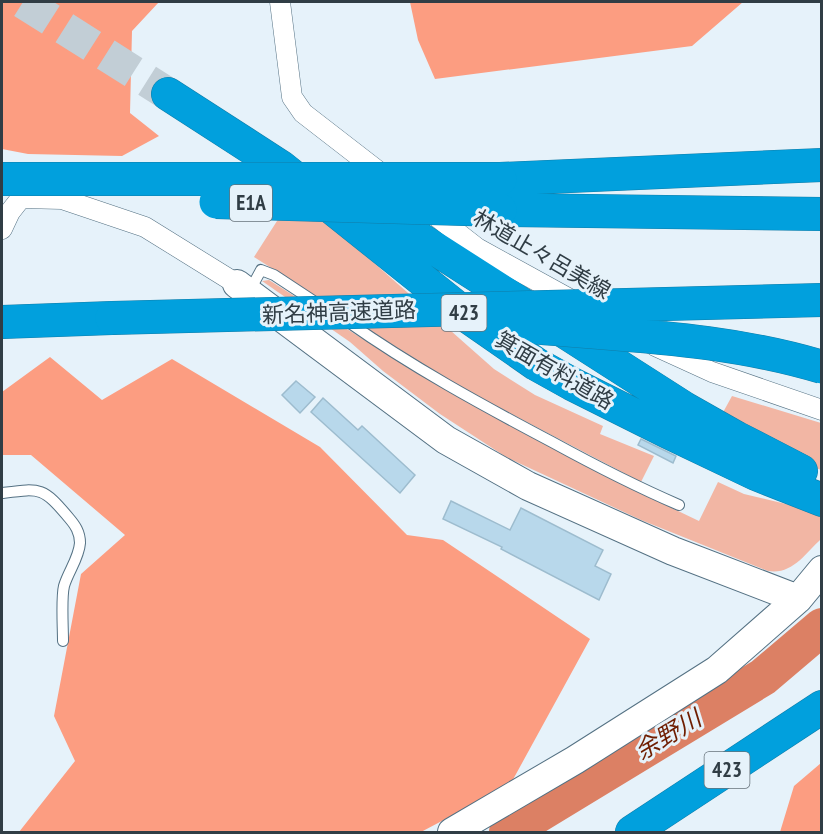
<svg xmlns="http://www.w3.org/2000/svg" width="823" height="834" viewBox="0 0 823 834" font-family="'PT Sans Narrow','Noto Sans JP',sans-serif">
	<rect width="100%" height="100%" fill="#e6f2fa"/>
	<!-- green -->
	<path fill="#f2b6a4" d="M293,196L373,262L494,369L535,395L603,426L600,434L654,456L641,482L456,385L254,257Z
		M269,280C328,317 387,355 448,390C529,438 613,480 699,521L718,482L744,494L811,510L821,503V539C805,554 792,575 768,571L641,520L506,457L440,414L383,371L350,342L262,281Z
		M732,396L821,423V470L809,465L721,416Z"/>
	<!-- forest -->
	<path fill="#fc9d81" d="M2,2H159L132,31L130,113L159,136L122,156L28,154L2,149Z
		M410,2H743L692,46L435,79L418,40Z
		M50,357L102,400L172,359L320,447L407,535L443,540L590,639L510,785L421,832H19L75,761L54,716L81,574L125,535L31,455H2V392Z
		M821,763V832H780L794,786Z"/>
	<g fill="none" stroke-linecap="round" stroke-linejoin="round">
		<!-- river -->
		<path stroke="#dc8064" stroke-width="38" d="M508,832L763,677L822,627"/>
	</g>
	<!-- building -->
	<path fill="#b8d8eb" stroke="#9dbcce" stroke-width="1.5" d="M296,381L315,397L300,413L282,395Z
		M323,398L358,430L362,426L415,475L400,493L311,412Z
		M641,439L676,456L673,463L638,445Z
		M451,501L510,530L521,508L603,550L595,566L611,574L599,600L501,549L502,547L443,519Z"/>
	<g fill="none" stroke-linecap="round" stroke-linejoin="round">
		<!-- highway-tunnel -->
		<path stroke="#c2ced6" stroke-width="33" stroke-dasharray="33 16" stroke-linecap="butt" d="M23,2L168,94"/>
		<!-- lane casing -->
		<g stroke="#547183" stroke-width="12">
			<path id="lane" d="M249,292L261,270L274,275L318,304
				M347,321C412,367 482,405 552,442C594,465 635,486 679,505
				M2,493C41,488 43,487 69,518C75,525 80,532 80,543C79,558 68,572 64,586C61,598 63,627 63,641"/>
		</g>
		<!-- street casing -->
		<g stroke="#547183" stroke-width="21">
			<path id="street" d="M280,2L292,97L303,113L387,178
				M427,209L477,248L577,303
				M2,229L10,212L21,198L62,199L145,227L237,284
				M655,346L712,372L822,410"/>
		</g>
		<!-- secondary casing -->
		<g stroke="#547183" stroke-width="30">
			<path id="secondary" d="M237,284L446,440L528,486L673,551L798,599
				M452,832L575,760L717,670L798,599L822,570"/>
		</g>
		<!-- highway casing -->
		<g stroke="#117da8" stroke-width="34">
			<path id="highway" d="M168,94L281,167L470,318L536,364L572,384L668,432L756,474L822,500
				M500,179L822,165
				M356,198L684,408L737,438L801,471
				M500,210L822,214
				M2,322L112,318
				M632,832L822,707"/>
		</g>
		<!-- lane -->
		<use href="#lane" stroke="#fff" stroke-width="10"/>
		<!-- street -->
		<use href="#street" stroke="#fff" stroke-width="20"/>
		<!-- secondary -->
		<use href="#secondary" stroke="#fff" stroke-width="28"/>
		<!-- highway -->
		<use href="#highway" stroke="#01a0dd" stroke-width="33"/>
		<!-- highway-bridge casing -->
		<g stroke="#117da8" stroke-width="34" stroke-linecap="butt">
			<path id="highway-bridge" d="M2,179H500
				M216,202L500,210
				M112,318L822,300
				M503,324C611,336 716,335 822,367"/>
		</g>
		<!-- highway-bridge -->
		<use href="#highway-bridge" stroke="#01a0dd" stroke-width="33"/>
	</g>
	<g text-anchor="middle" stroke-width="6" stroke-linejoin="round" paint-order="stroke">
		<!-- shield labels -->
		<g fill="#e6f2fa" stroke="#67737b" stroke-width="1.5">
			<rect x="230" y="185" width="42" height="36" rx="4.5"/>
			<rect x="441.5" y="295" width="45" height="36" rx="4.5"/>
			<rect x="704.5" y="752" width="45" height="36" rx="4.5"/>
		</g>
		<g font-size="21" font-weight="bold" fill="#303d45">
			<text x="251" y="210">E1A</text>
			<text x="464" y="320">423</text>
			<text x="727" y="777">423</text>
		</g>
		<!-- street labels -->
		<g font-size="22" fill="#303d45" stroke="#e6f2fa">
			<text transform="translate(542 254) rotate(30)" y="8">林道止々呂美線</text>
			<text transform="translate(339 312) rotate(-2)" y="8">新名神高速道路</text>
			<text transform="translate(555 370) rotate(30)" y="8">箕面有料道路</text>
		</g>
		<!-- water labels -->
		<g font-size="24" font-style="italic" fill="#6f1d00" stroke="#e6f2fa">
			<text transform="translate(668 735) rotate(-31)" y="8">余野川</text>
		</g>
	</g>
	<!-- border -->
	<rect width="823" height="834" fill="none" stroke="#303d45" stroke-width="6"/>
</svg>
